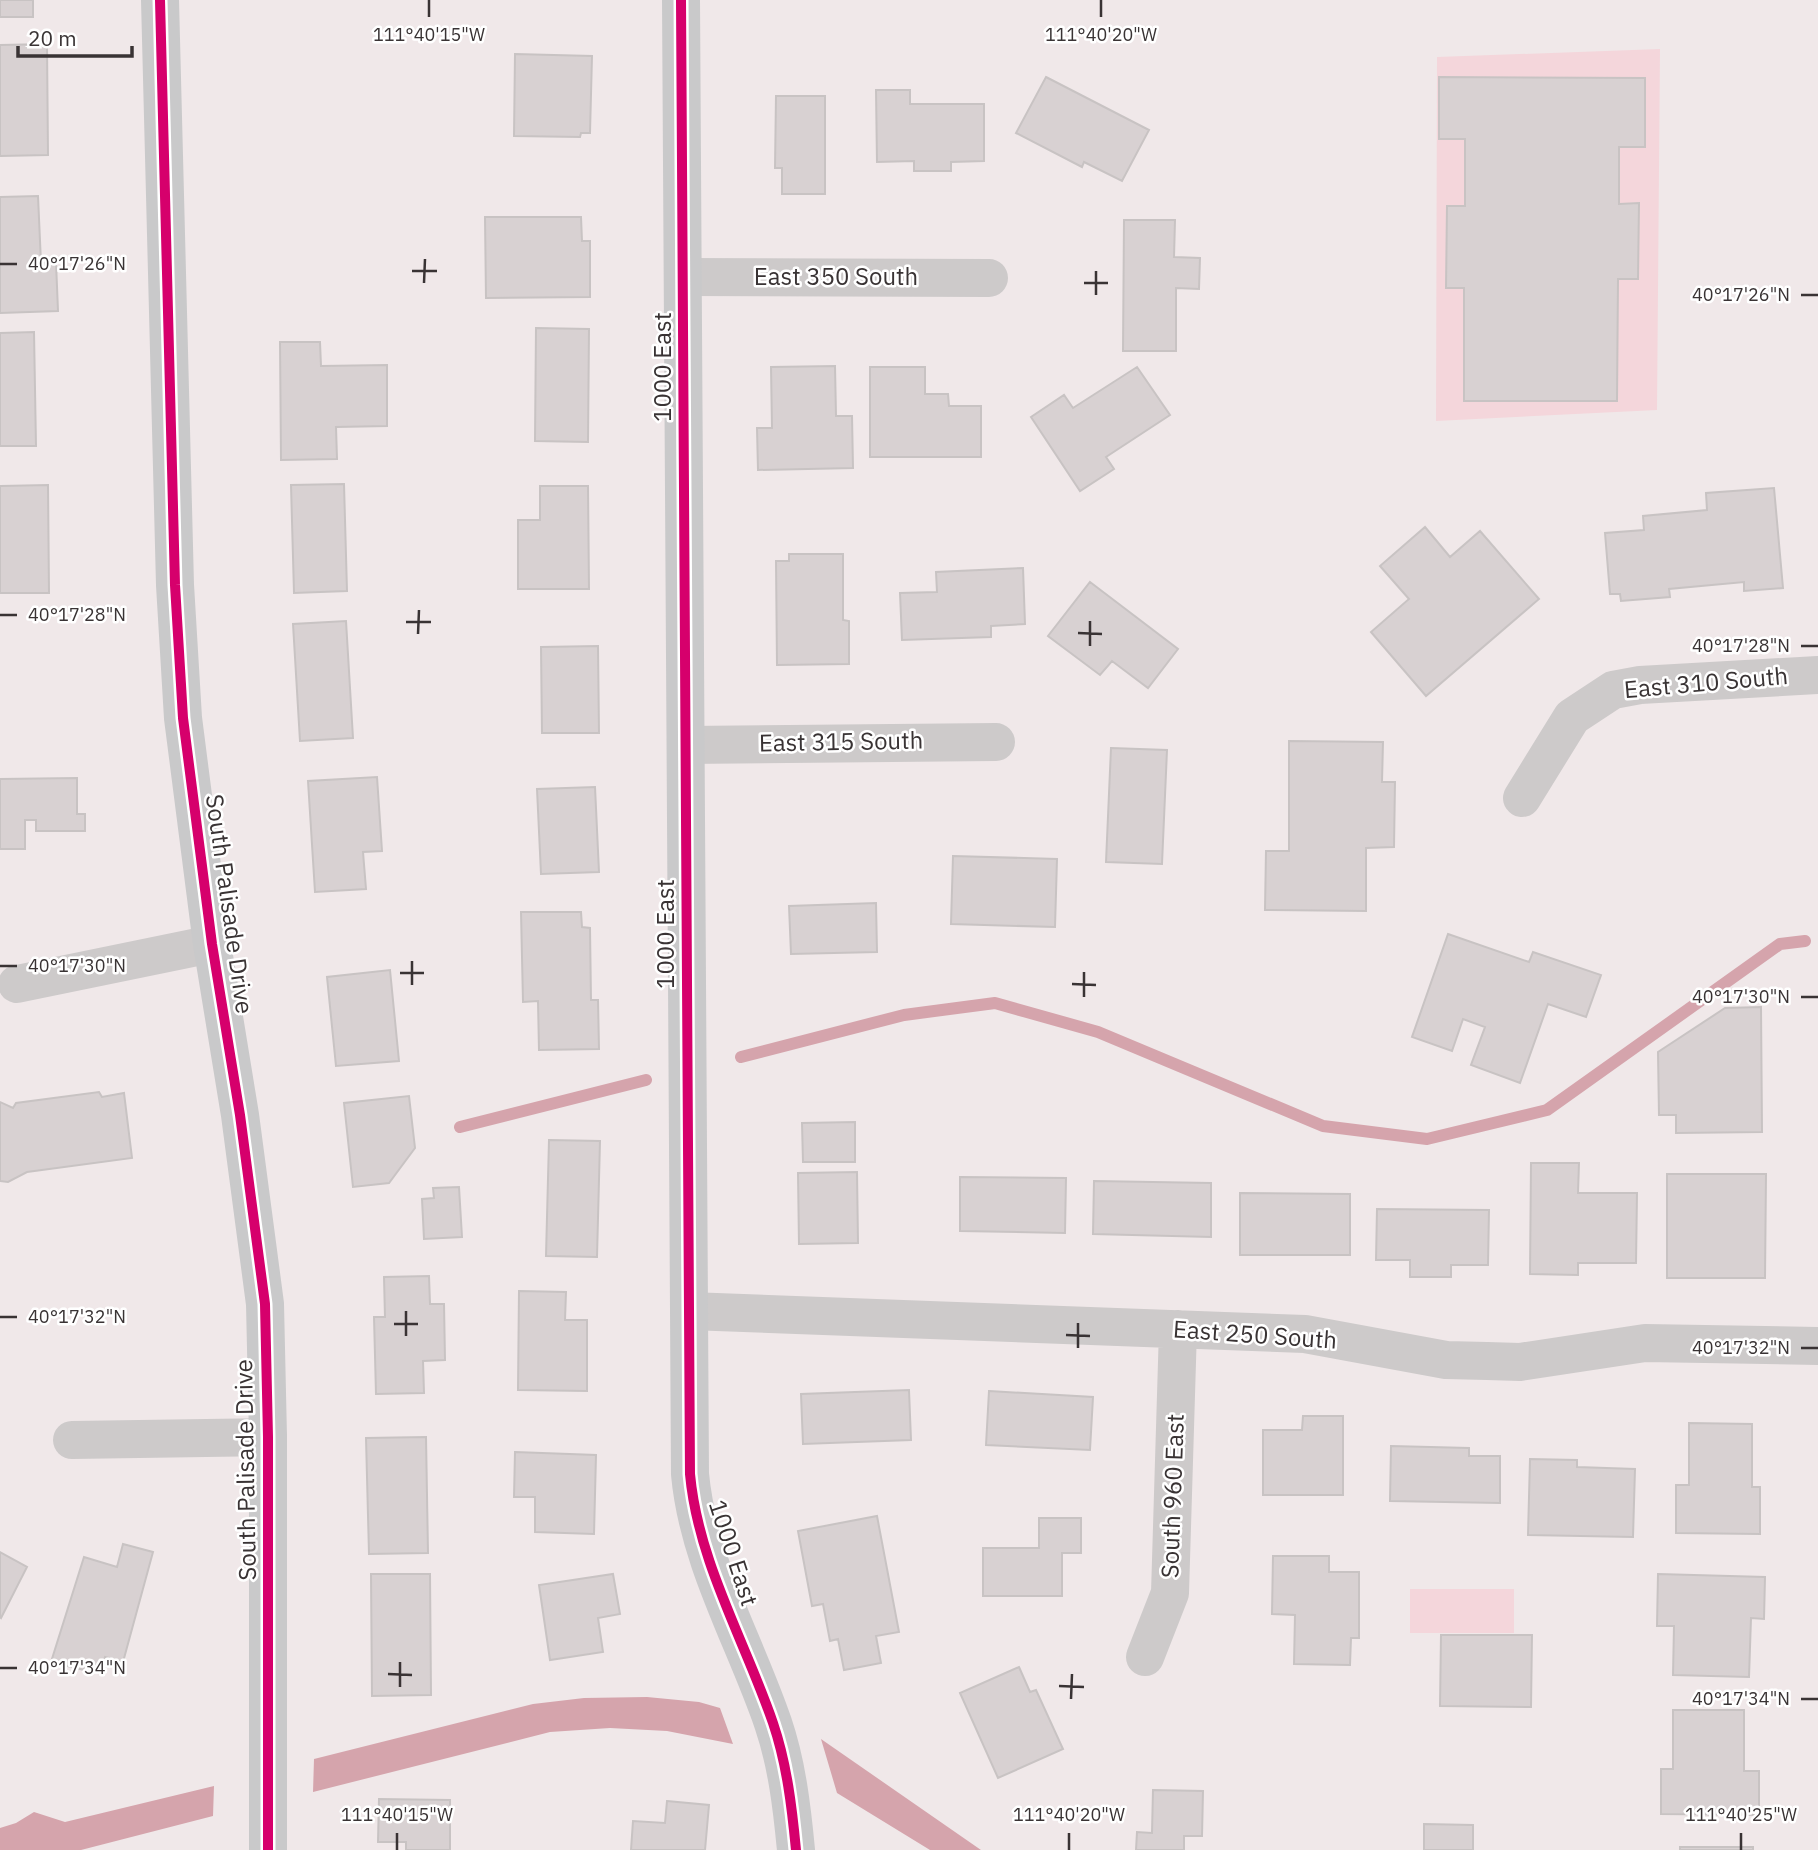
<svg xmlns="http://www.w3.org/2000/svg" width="1818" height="1850" viewBox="0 0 1818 1850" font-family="'IBM Plex Sans',sans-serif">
	<rect width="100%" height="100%" fill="#f0e8e9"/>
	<!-- green -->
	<path fill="#f4d6db" d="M1660,49L1657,410L1436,421L1437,57Z
		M1410,1589H1514V1633H1410Z"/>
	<!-- water -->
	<path fill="#d5a4ac" d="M647,1697L699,1702L720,1708L733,1744L667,1731L610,1728L550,1732L313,1792L314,1759L533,1704L584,1698Z
		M821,1739L981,1850H930L837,1793Z
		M214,1786L213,1816L81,1850H0V1828L16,1823L34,1812L65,1822Z"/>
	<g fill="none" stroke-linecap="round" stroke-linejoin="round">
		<!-- stream -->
		<path stroke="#d5a4ac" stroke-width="12" d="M741,1057L904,1015L995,1003L1098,1032L1323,1126L1427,1139L1547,1110L1780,944L1805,941
			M460,1127L646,1080"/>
	</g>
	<!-- building -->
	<path fill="#d8d1d2" stroke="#c8c3c3" stroke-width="2" d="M0,0H33V17H0Z
		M47,44L48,155L0,156V45Z
		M515,54L592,56L590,133H581L580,137L514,136Z
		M1046,77L1149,130L1122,181L1084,162L1082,167L1016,133Z
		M1439,77L1645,78V147H1619V204L1639,203L1638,279H1618L1617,401H1464V288H1446L1447,206H1465V139H1439Z
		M876,90H910V104H984V161L951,162V171H914V161L877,162Z
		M776,96H825V194H782V168H775Z
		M38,196L41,263L56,262L58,311L0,313V197Z
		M485,217H581L582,241H590V297L486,298Z
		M1124,220H1175L1174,257L1200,258L1199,289L1176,288V351H1123Z
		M536,328L589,329L588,442L535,441Z
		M34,332L36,446H0V333Z
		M280,342H320L321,366L387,365V426L336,427L337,459L281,460Z
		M835,366L836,416H852L853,468L758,470L757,428H772L771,367Z
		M870,367H925V394H948L949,406H981V457H870Z
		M1137,367L1170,415L1106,457L1114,469L1080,491L1031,417L1064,395L1073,408Z
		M344,484L347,591L294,593L291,485Z
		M48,485L49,593H0V486Z
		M540,486H588L589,589H518V520H540Z
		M1774,488L1783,588L1744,591V582L1669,589L1670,597L1621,601L1620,594H1610L1605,533L1644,530L1643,516L1707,510L1706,493Z
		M1425,527L1450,557L1480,531L1539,599L1426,696L1371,632L1409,599L1380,566Z
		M789,554H843V620L849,621V664L777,665L776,561H789Z
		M1023,568L1025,624L991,626V637L902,640L900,593L937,592L936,572Z
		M1090,582L1178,649L1148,688L1112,661L1100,675L1048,636Z
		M346,621L353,738L300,741L293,624Z
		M598,646L599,733H542L541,647Z
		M1289,741L1383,742L1382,782H1395L1394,847L1366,848V911L1265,910L1266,851H1289Z
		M1111,748L1167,750L1162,864L1106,862Z
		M377,777L382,851L363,852L366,889L315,892L308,781Z
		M77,778V814H85V831H36V820H25V849H0V779Z
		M595,787L599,872L541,874L537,789Z
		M953,856L1057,859L1055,927L951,924Z
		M876,903L877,952L791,954L789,906Z
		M521,912H581L582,927L590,928L591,1000H598L599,1049L539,1050L538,1001L523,1002Z
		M1448,934L1529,962L1533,952L1601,975L1586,1017L1548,1004L1520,1083L1471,1065L1485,1027L1463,1019L1452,1051L1412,1037Z
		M390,970L399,1061L336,1066L327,977Z
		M1761,1007L1762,1132L1676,1133V1115H1659L1658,1052L1725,1008Z
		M99,1092L102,1097L124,1093L132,1158L27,1172L8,1182L0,1181V1102L13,1108L16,1103Z
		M409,1096L415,1148L389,1183L353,1187L344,1103Z
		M855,1122V1162H803L802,1123Z
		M549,1140L600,1141L597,1257L546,1256Z
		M1531,1163H1579L1578,1193H1637L1636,1263H1578V1275L1530,1274Z
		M857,1172L858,1243L799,1244L798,1173Z
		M1667,1174H1766L1765,1278H1667Z
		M960,1177L1066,1178L1065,1233L960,1231Z
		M1094,1181L1211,1183V1237L1093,1234Z
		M459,1187L462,1237L424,1239L422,1199L434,1198L433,1188Z
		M1240,1193L1350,1194V1255H1240Z
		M1377,1209L1489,1210L1488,1265H1451V1277H1410V1260H1376Z
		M429,1276L430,1304H444L445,1360L423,1361L424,1393L376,1394L374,1317H385L384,1277Z
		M519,1291L566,1292L565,1320H587V1391L518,1390Z
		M909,1390L911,1440L803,1444L801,1394Z
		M989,1391L1093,1397L1090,1450L986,1445Z
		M1303,1416H1343V1495H1263V1430H1302Z
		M1689,1423L1752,1424V1487H1760V1534L1676,1533V1485H1689Z
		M426,1437L428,1553L369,1554L366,1438Z
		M1391,1446L1469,1448V1456H1500V1503L1390,1501Z
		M515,1452L596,1455L594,1534L535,1532V1497H514Z
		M1530,1459L1577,1460V1467L1635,1469L1633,1537L1528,1535Z
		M877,1516L899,1632L876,1636L881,1663L844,1670L838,1639L830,1641L823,1604L812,1606L798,1531Z
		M1039,1518H1081V1553H1062V1596H983V1548H1039Z
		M123,1544L153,1552L123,1662L105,1657L102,1666L86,1662L84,1670L51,1662L84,1557L117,1567Z
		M0,1552L27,1567L1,1618L0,1617Z
		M1273,1556H1329V1572H1359V1638H1351L1350,1665L1294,1664L1295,1615L1272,1614Z
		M371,1574H430L431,1695L372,1696Z
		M613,1574L620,1614L598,1618L603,1652L550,1660L539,1585Z
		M1658,1574L1765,1577L1764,1619L1751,1618L1749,1677L1673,1675L1674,1626H1657Z
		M1441,1635H1532L1531,1707L1440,1706Z
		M1019,1667L1030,1692L1036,1690L1063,1749L998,1778L960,1693Z
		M1673,1710H1744V1771H1759V1815L1661,1814V1769H1673Z
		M1153,1790L1203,1791L1202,1836H1184V1850H1136L1137,1832L1152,1833Z
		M379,1799L450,1800V1850H406V1842H378Z
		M667,1801L709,1805L705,1850H631L633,1821L665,1823Z
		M1424,1824L1473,1825V1850H1424Z
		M1680,1847H1753V1850H1680Z"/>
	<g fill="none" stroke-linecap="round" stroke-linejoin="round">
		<!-- street -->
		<path stroke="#cdcaca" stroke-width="38" d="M684,277L989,278
			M686,745L996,742
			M1522,798L1572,717L1613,690L1640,685L1818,675
			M17,984L212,944
			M689,1311L1305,1334L1446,1360L1487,1361L1520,1362L1645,1343L1818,1346
			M72,1440L268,1437
			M1145,1657L1170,1593L1178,1329"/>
		<!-- secondary -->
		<path stroke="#c9c9ca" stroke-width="38" d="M160,0L175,585L183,718L212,944L240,1115L265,1304L268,1437V1850
			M681,0L690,1474C698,1562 745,1641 773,1723C787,1764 792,1808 796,1850"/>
		<!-- cycleway casing -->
		<g stroke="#fff" stroke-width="15">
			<path id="cycleway" d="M160,0L175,585L183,718L212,944L240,1115L265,1304L268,1437V1850
				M681,0L690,1474C698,1562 745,1641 773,1723C787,1764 792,1808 796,1850"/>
		</g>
		<!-- cycleway -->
		<use href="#cycleway" stroke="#d6006c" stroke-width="10"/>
	</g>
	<!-- ticks -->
	<path fill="none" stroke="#393334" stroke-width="2.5" d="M429,17V0M1101,17V0M0,264H17M412,271H437M424,283L425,259M1084,283H1108M1096,295V271M1801,295H1818M0,615H17M406,622H431M1078,633L1102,634M418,634L419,610M1090,646V621M1801,646H1818M0,966H17M400,973H424M1072,984L1096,985M412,985V961M1084,997V972M1801,997H1818M0,1317H17M394,1324H418M1066,1335L1090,1336M406,1336V1311M1078,1348V1323M1801,1348H1818M0,1668H17M388,1674L412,1675M1059,1686L1084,1687M400,1687V1662M1071,1699L1072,1674M1801,1699H1818M397,1850V1833M1069,1850V1833M1741,1850V1833"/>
	<g text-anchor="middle" stroke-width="5" stroke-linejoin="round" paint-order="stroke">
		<!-- street labels -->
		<g font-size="24" fill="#393334" stroke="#fff">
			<text x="836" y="285">East 350 South</text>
			<text transform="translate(663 367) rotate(-90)" y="8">1000 East</text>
			<text transform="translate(1706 683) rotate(-5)" y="8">East 310 South</text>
			<text transform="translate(841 742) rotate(-1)" y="8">East 315 South</text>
			<text transform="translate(229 904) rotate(82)" y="8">South Palisade Drive</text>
			<text transform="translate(666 934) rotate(-90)" y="8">1000 East</text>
			<text transform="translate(1255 1335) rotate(4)" y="8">East 250 South</text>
			<text transform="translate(246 1470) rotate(-91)" y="8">South Palisade Drive</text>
			<text transform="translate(1173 1496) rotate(-88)" y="8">South 960 East</text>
			<text transform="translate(733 1553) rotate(72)" y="8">1000 East</text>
		</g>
	</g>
	<g font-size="18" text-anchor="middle" fill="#393334" stroke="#fff" stroke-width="5" stroke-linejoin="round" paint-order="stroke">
		<text x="429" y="41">111°40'15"W</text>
		<text x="1101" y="41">111°40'20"W</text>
		<text x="77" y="270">40°17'26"N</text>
		<text x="1741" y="301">40°17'26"N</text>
		<text x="77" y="621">40°17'28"N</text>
		<text x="1741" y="652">40°17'28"N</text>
		<text x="77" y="972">40°17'30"N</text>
		<text x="1741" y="1003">40°17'30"N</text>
		<text x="77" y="1323">40°17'32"N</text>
		<text x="1741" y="1354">40°17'32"N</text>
		<text x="77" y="1674">40°17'34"N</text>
		<text x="1741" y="1705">40°17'34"N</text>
		<text x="397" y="1821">111°40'15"W</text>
		<text x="1069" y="1821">111°40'20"W</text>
		<text x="1741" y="1821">111°40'25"W</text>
	</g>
	<!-- scale -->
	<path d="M18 46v10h114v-10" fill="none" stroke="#393334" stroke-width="3.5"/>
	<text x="28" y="46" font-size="21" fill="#393334" stroke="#ffffff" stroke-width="5" paint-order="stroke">20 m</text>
</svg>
